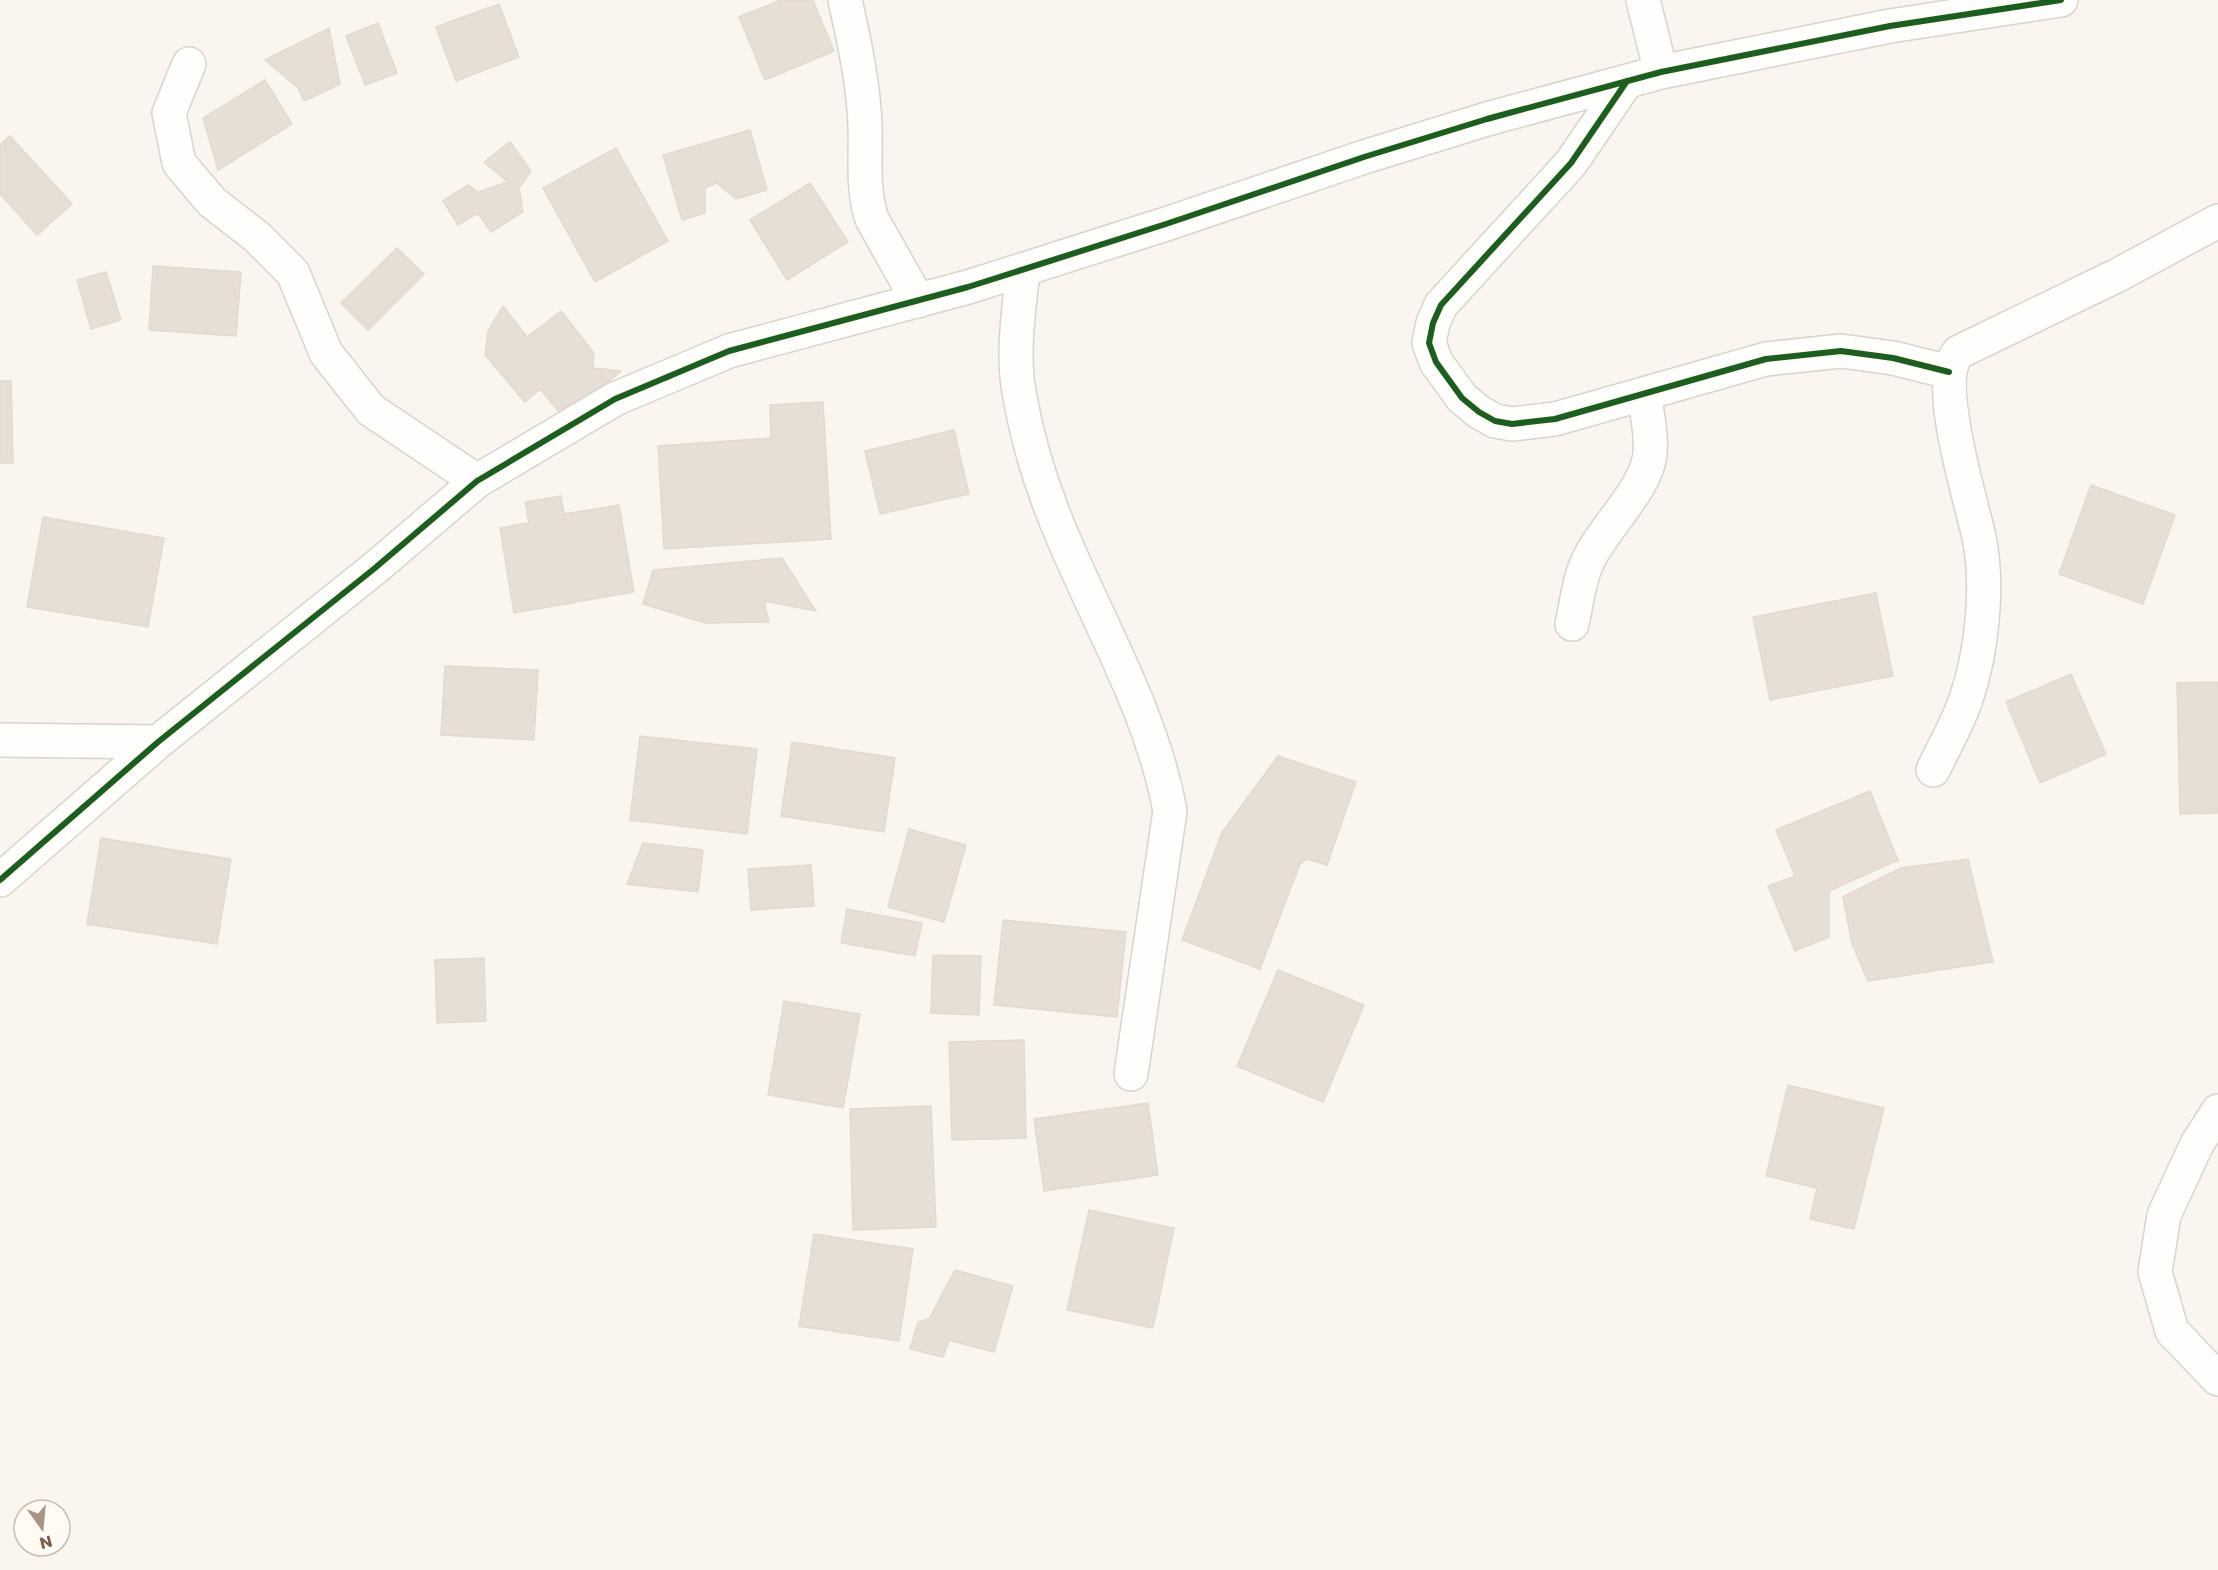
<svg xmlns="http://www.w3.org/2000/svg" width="2218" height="1570" viewBox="0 0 2218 1570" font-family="Poppins,sans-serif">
	<rect width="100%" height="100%" fill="#faf6ef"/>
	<!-- building -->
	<path fill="#e7ded6" stroke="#e3d9d1" stroke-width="1.5" d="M781,0H813L834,51L765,80L739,17Z
		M499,4L519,57L456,81L436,27Z
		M378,23L397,73L365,85L346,36Z
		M329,28L340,84L304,101L298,88L265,60Z
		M265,80L292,124L218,170L203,118Z
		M750,130L767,190L736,199L717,183L705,188V213L682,220L663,155Z
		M10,136L72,204L37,235L0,194V145Z
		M510,142L531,171L519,188L523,212L491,232L478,213L458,225L443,201L468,185L478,192L508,182L484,162Z
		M616,148L668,241L595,282L543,188Z
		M810,183L848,242L787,280L750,220Z
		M397,248L424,274L368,330L341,303Z
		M153,266L241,272L236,336L149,330Z
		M106,272L121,320L91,329L77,280Z
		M503,306L527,337L561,311L594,353L593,368L621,371L564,418L540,389L525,402L485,355L488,331Z
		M0,381H11L13,463H0Z
		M823,402L831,539L664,549L658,446L771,438L770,405Z
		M954,430L969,494L880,514L865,451Z
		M2091,485L2175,515L2143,604L2059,574Z
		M561,496L564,514L619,505L634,592L514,613L500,528L529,523L525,502Z
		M43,517L164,538L148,627L27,607Z
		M782,558L816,611L764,601L769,622L705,623L643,604L653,570Z
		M1876,593L1893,676L1770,700L1753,617Z
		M445,666L538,670L534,740L441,735Z
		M2071,674L2106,754L2040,783L2006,702Z
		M2218,682V813L2180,814L2177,683Z
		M640,736L757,749L747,834L630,820Z
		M792,742L895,758L884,832L781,816Z
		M1278,756L1356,782L1327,865L1307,859L1300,864L1260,969L1182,940L1222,832Z
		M1870,791L1898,860L1829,891V937L1795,951L1768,886L1795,876L1776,830Z
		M909,829L966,845L944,922L888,907Z
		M101,838L231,859L217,944L87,924Z
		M643,843L703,850L698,892L627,884Z
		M1968,859L1993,962L1868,981L1852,944L1843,897L1901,868Z
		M811,865L814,906L751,910L748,869Z
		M847,909L922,923L915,956L841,943Z
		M1003,920L1126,932L1117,1017L994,1005Z
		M933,955L981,956L979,1015L931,1013Z
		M484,958L486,1021L437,1023L435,960Z
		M1278,970L1364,1005L1323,1102L1237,1066Z
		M784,1001L860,1014L843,1108L768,1095Z
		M1024,1040L1026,1138L952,1140L949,1042Z
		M1788,1085L1884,1108L1854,1229L1810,1219L1817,1188L1766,1176Z
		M1148,1103L1158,1175L1044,1191L1034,1119Z
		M931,1106L936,1227L853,1230L850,1109Z
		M1089,1210L1174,1228L1153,1328L1067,1310Z
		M814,1234L913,1249L899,1341L799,1326Z
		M955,1270L1013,1286L994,1352L949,1340L943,1357L910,1349L918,1322L929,1319Z"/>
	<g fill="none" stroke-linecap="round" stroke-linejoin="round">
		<!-- street casing -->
		<g stroke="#dad3cd" stroke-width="36">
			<path id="street" d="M845,0C853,36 861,72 864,109C868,145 860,184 872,219L918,301
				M1643,0L1661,72
				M189,64L169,113L179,163L212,202L257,237L293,273L326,353L371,410L477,481
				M1627,81L1571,163L1441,305L1433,323L1429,343L1436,362L1462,398L1479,412L1495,421L1512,424L1555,419L1766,359L1841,351L1893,358L1949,372
				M1023,270C1019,310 1012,352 1019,392C1028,445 1046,500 1068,549C1105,635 1153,718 1170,811L1131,1074
				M1572,624C1577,601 1580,573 1592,553C1608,524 1647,486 1650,454C1652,434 1647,413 1644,394
				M0,740L158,742
				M1933,770C1944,747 1958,723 1966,699C1982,652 1989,586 1979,537C1971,500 1932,379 1959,352L2118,275L2218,221
				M0,880L158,742L375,568L477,481L615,399L729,351L968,287L1166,224L1364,157L1487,119L1661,72L1890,26L2061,0
				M2218,1111L2197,1144L2164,1215L2155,1272L2172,1331L2218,1379"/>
		</g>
		<!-- street -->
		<use href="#street" stroke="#fefefd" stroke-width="33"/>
		<!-- cycleway casing -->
		<g stroke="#fffaf3" stroke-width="10">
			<path id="cycleway" d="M1627,81L1571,163L1441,305L1433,323L1429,343L1436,362L1462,398L1479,412L1495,421L1512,424L1555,419L1766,359L1841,351L1893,358L1949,372
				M0,880L158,742L375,568L477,481L615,399L729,351L968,287L1166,224L1364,157L1487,119L1661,72L1890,26L2061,0"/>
		</g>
		<!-- cycleway -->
		<use href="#cycleway" stroke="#1b5e20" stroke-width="6"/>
	</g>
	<!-- north arrow -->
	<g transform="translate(42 1528) rotate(165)"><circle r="28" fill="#fffaf3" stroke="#cbbbb0" stroke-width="1.5"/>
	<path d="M0-4.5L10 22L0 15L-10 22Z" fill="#a89384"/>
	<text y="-9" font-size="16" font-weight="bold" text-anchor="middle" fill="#7c5d4b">N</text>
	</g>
</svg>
